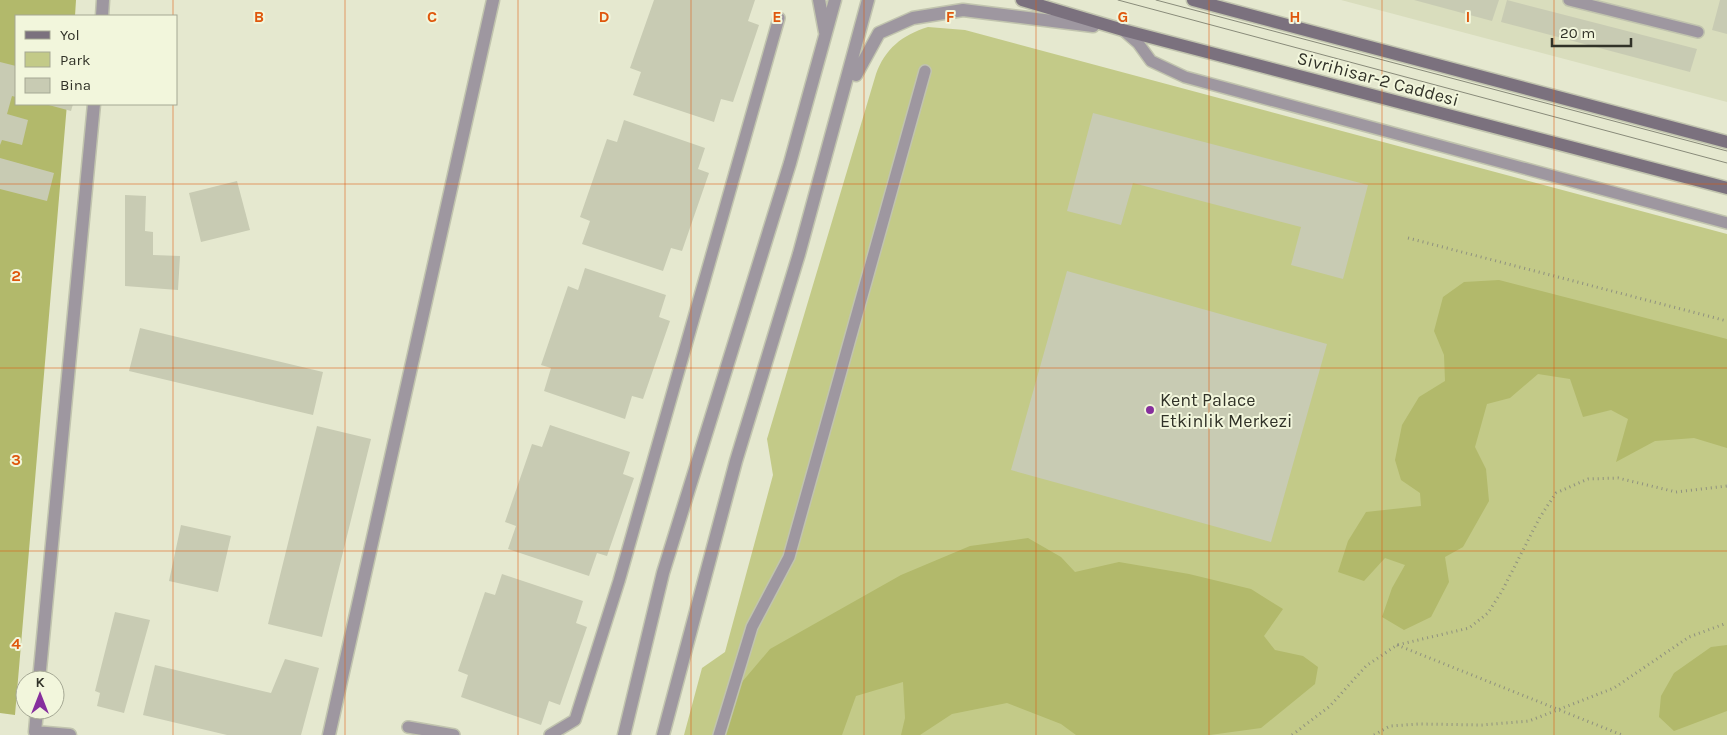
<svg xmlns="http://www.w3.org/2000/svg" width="1727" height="735" viewBox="0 0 1727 735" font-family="Karla,sans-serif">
	<rect width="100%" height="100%" fill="#e5e8cf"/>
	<!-- built -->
	<path fill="#d9ddbd" d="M1341,0H1727V102Z"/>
	<!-- green -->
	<path fill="#c3ca88" d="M928,27L965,30L1727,234V735H684L702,668L725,652L773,475L767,439L876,74C885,49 902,35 928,27Z"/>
	<!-- forest -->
	<path fill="#b2b96b" d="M0,0H76L75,16H16V104H67L15,715L0,713Z
		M1499,280L1727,339V448L1694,438L1655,441L1616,462L1628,419L1611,410L1583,417L1570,379L1538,374L1510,398L1487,404L1475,447L1486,469L1489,501L1463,547L1445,557L1449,582L1431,617L1404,630L1382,617L1392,588L1405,565L1385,558L1364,581L1338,572L1348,541L1366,512L1421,506L1420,493L1401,480L1395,460L1402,425L1419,397L1445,381L1444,355L1434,331L1443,297L1464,282Z
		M1028,538L1061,557L1075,572L1119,562L1189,574L1251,589L1283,609L1264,636L1275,650L1303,656L1318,667L1315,684L1261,728L1210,735H1076L1061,724L1007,703L952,714L920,735H901L905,718L903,682L856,696L842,735H725L728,720L742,682L770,649L901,575L970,546Z
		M1727,645V711L1674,731L1659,717L1661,696L1674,673L1711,647Z"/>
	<!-- building -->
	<path fill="#c8cbb3" d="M654,0H755L748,21L759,25L733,102L721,99L714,122L633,95L641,72L630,68Z
		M1414,0H1499L1492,21Z
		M1507,0L1697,49L1690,72L1501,22Z
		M1720,0H1727V34L1712,30Z
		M0,62L16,66V97L12,96L7,114L28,120L22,145L2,140L0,145Z
		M45,104H73L71,111Z
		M1093,113L1368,185L1343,279L1291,265L1301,227L1133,183L1121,225L1067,211Z
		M624,120L705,148L698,169L709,173L682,251L671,248L663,271L582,244L590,221L580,217L607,139L617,142Z
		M0,158L54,173L47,201L0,189Z
		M237,181L250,230L201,242L189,193Z
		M125,195L146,196L145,231L153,232V255L180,256L178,290L125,286Z
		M585,268L666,295L659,317L670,321L643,399L632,396L625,419L544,391L551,368L541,365L568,286L578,290Z
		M1067,271L1327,344L1271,542L1011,470Z
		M140,328L323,372L313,415L129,371Z
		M550,425L630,452L623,474L634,478L607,556L597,553L589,576L508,549L516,526L505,522L532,444L542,447Z
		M317,426L371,439L322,637L268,624Z
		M181,525L231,536L218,592L169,581Z
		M502,574L583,601L576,623L587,627L560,705L549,701L541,725L461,697L468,675L458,671L485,592L495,595Z
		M115,612L150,620L124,713L97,706L100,693L95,691Z
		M285,659L319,668L301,735H227L143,715L155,665L271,693Z"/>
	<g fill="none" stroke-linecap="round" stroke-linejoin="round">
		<!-- lane casing -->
		<g stroke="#c1c4ae" stroke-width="14">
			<path id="lane" d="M1569,0L1698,32
				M1123,30L1138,43L1151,61L1185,77L1727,223
				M408,727L454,735
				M550,735L575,720L619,581L779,18
				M719,735L752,627L789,557L925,71"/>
		</g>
		<!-- street casing -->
		<g stroke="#c1c4ae" stroke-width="15">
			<path id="street" d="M819,0L825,32
				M102,16L103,0
				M856,75L879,33L913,18L963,10L1093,26
				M39,680L94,104
				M37,710L35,732L70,735
				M329,735L493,0
				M624,735L663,573L790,163L835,0
				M663,735L736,461L799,254L868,0"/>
		</g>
		<!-- secondary casing -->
		<g stroke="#c1c4ae" stroke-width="15">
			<path id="secondary" d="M1022,0L1123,30L1727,188
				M1193,0L1727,142"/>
		</g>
		<!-- path -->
		<path stroke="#8f917f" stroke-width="3" stroke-dasharray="1 4" stroke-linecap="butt" d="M1408,238L1727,321
			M1397,645L1622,735
			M1292,735L1330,706L1366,666L1397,645L1469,628L1488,613L1502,591L1540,517L1556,493L1588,479L1618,478L1676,492L1727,486
			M1374,735L1390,726L1419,724L1482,725L1529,721L1614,688L1689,637L1727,623"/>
		<!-- lane -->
		<use href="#lane" stroke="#9e97a0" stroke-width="11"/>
		<!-- street -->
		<use href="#street" stroke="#9e97a0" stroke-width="12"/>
		<!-- secondary -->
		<use href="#secondary" stroke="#7b717e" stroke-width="12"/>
		<!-- tram -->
		<path stroke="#898b7a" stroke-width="1" d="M1118,0L1727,163
			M1156,0L1727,151"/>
	</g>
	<!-- grid -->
	<path fill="none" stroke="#df570d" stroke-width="1" stroke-opacity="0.55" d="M173,0V16M345,0V735M518,0V735M691,0V735M864,0V735M1036,0V735M1209,0V735M1382,0V735M1554,0V735M173,104V735M0,184H1727M0,368H1727M0,551H1727"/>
	<!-- markers -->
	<circle fill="#862f9d" stroke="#f2f6dc" stroke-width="2" cx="1150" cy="410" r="5"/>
	<g text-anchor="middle" stroke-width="4" stroke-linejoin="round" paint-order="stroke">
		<!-- street labels -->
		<g font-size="18" fill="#313228" stroke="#f2f6dc">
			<text transform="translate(1378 79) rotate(15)" y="6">Sivrihisar-2 Caddesi</text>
		</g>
		<!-- poi labels -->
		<g font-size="18" fill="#313228" stroke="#f2f6dc" text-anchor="start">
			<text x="1160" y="406">Kent Palace<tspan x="1160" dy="21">Etkinlik Merkezi</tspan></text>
		</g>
	</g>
	<g font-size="16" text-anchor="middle" font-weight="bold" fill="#df570d" stroke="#f2f6dc" stroke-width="4" stroke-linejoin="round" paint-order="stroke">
		<text x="259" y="22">B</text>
		<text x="432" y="22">C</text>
		<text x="604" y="22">D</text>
		<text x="777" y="22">E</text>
		<text x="950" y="22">F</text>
		<text x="1123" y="22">G</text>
		<text x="1295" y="22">H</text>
		<text x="1468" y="22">I</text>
		<text x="16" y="281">2</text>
		<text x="16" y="465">3</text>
		<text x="16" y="649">4</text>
	</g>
	<!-- legend -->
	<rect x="15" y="15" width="162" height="90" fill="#f2f6dc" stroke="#a5a894"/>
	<rect x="25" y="31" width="25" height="8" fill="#7b717e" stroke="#a5a894"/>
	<text x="60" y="40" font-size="15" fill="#313228">Yol</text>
	<rect x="25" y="52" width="25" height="15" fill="#c3ca88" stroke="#a5a894"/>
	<text x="60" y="65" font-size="15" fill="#313228">Park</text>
	<rect x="25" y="78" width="25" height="15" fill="#c8cbb3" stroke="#a5a894"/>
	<text x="60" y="90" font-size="15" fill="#313228">Bina</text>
	<!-- north arrow -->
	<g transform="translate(40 695)"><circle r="24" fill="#f2f6dc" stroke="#a5a894"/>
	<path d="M0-4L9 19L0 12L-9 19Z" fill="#862f9d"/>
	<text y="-8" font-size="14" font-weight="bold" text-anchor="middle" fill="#313228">K</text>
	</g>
	<!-- scale -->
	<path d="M1552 38v8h79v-8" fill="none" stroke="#313228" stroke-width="2.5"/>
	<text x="1560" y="38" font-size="15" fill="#313228" stroke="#f2f6dc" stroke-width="4" paint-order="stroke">20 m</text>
</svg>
